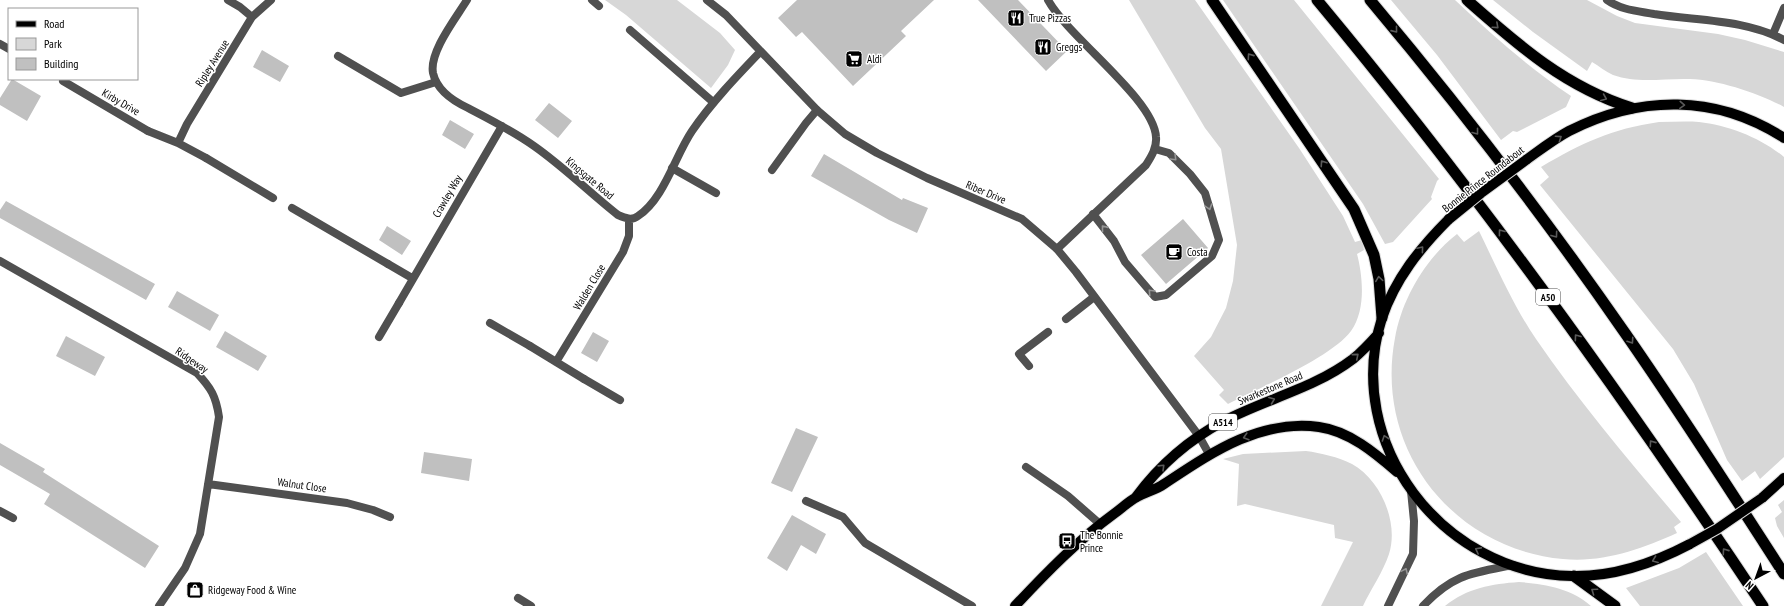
<svg xmlns="http://www.w3.org/2000/svg" width="1784" height="606" viewBox="0 0 1784 606" font-family="'PT Sans Narrow',sans-serif">
	<rect width="100%" height="100%" fill="#fff"/>
	<!-- green -->
	<path fill="#d7d7d7" d="M605,0H677L720,33L735,50L728,65L711,88L626,15Z
		M1129,0H1195L1299,148L1343,216L1355,242L1362,240L1364,250L1357,254C1363,277 1366,310 1351,331C1332,357 1259,388 1228,404L1219,395L1224,390L1194,356L1211,337L1226,308L1233,281L1237,245L1221,149L1205,128Z
		M1223,0H1294L1439,179L1437,181L1431,197L1432,199L1393,242L1385,244L1363,204Z
		M1391,0H1455C1492,35 1529,68 1571,96L1566,107L1517,132L1513,131L1501,140L1437,55Z
		M1493,0H1587L1617,16L1635,23L1718,34L1745,40L1784,52V107C1759,93 1718,80 1690,79C1664,78 1638,84 1613,75C1606,72 1599,66 1592,62L1587,71L1533,32Z
		M1659,122C1672,122 1686,121 1699,122C1728,125 1761,138 1784,157V457L1760,479L1755,471L1742,481L1727,460L1694,384L1673,349L1540,185L1549,177L1541,167C1582,143 1611,129 1659,122Z
		M1479,231C1496,266 1514,307 1536,339C1580,403 1631,463 1681,522L1674,527L1677,533C1641,549 1603,563 1563,559C1452,549 1374,448 1395,338C1402,299 1425,259 1457,234L1464,242Z
		M1306,451C1321,453 1338,457 1352,464C1381,480 1399,523 1389,554C1383,572 1371,589 1363,606H1321L1353,542L1335,538L1334,525L1245,504L1237,506L1239,464L1223,459L1243,454Z
		M1784,500V538L1777,526L1775,518L1782,512L1778,505Z
		M1706,552L1743,606H1640L1626,588L1679,568Z
		M1519,582C1544,584 1571,588 1591,606H1445C1467,588 1492,584 1519,582Z"/>
	<!-- building -->
	<path fill="#c0c0c0" d="M797,0H934L901,31L906,36L853,86L802,32L796,37L778,18Z
		M978,0H1018L1067,51L1046,71Z
		M262,50L289,66L280,82L253,67Z
		M12,79L41,96L27,121L0,105V98Z
		M549,103L572,121L558,138L535,120Z
		M450,120L474,134L465,149L442,135Z
		M824,154L902,200L903,198L928,208L917,233L889,220L811,176Z
		M6,201L155,284L146,300L0,218V210Z
		M1183,219L1208,248L1166,284L1141,255Z
		M387,226L411,241L402,255L379,240Z
		M177,291L219,315L210,331L168,307Z
		M225,331L267,356L258,371L216,347Z
		M593,332L609,341L597,362L581,353Z
		M66,336L105,357L95,376L56,356Z
		M796,428L818,437L792,492L771,483Z
		M0,443L45,469L43,472L159,546L145,568L44,504L50,494L0,465Z
		M424,452L472,459L469,481L421,473Z
		M792,515L826,534L816,554L801,545L787,571L767,558Z"/>
	<g fill="none" stroke-linecap="round" stroke-linejoin="round">
		<!-- primary casing -->
		<g stroke="#dbdbdb" stroke-width="12">
			<path id="primary" d="M1526,160C1540,150 1554,139 1569,131C1640,95 1716,94 1784,138
				M1449,219C1420,248 1395,279 1382,318C1342,443 1443,574 1572,576C1614,577 1654,563 1690,544
				M1136,497C1159,466 1190,439 1224,421C1266,399 1315,388 1353,359C1363,351 1371,342 1379,333
				M1762,498L1784,478
				M1015,606C1046,573 1078,540 1115,513C1122,508 1129,501 1137,497C1146,492 1155,490 1164,484C1211,453 1259,419 1319,427C1349,431 1375,453 1397,472"/>
		</g>
		<!-- trunk casing -->
		<g stroke="#dbdbdb" stroke-width="13">
			<path id="trunk" d="M1212,0L1354,209L1374,255L1379,279L1382,318
				M1317,0C1478,193 1624,397 1763,606
				M1370,0C1460,107 1546,219 1625,333C1680,412 1732,493 1784,574
				M1467,0C1518,45 1565,87 1632,108
				M1574,576L1615,606"/>
		</g>
		<!-- service -->
		<path stroke="#505050" stroke-width="8" d="M592,0L599,6
			M1048,0C1069,38 1154,99 1156,137C1157,148 1151,157 1146,165L1057,249
			M630,30L713,102
			M1773,34L1784,8
			M0,44L9,49
			M338,56L401,93L436,82
			M63,81L148,131
			M206,158L273,198
			M672,168L716,193
			M772,170L806,123L817,110
			M292,208L388,264
			M1093,214L1114,241L1125,262L1155,297L1166,295L1212,256L1219,240L1205,193L1190,174L1169,153L1155,149
			M1066,319L1094,297
			M490,323L530,346
			M379,337L399,303
			M1029,366L1019,354L1048,332
			M584,379L620,400
			M1026,467L1068,496L1100,524
			M806,501L843,517L865,543L972,606"/>
		<!-- minor -->
		<path stroke="#505050" stroke-width="8" d="M228,0L240,7L252,17
			M467,0C456,18 429,52 433,73C437,91 453,101 468,108C491,120 513,131 534,146C564,167 590,193 618,215C625,218 632,221 638,216C664,199 675,156 692,131C712,102 736,77 760,52
			M707,0L726,15L817,110L845,134L877,153L927,178L1022,219L1057,249L1076,272L1199,436L1209,454
			M1607,0C1621,10 1638,11 1654,14C1697,21 1745,19 1784,40
			M148,131L178,143L206,158
			M178,143L187,124L252,17L271,0
			M0,261L197,373C211,388 216,396 219,417L200,534L185,568L159,606
			M388,264L412,278
			M399,303L502,126
			M530,346L584,379
			M556,362L623,252L629,236V219
			M208,484L347,503L373,510L390,517
			M0,511L13,518
			M518,598L531,606"/>
		<!-- tertiary -->
		<path stroke="#505050" stroke-width="8" d="M1388,606L1413,554L1414,521L1411,491
			M1423,606C1453,574 1472,573 1513,565"/>
		<!-- primary -->
		<use href="#primary" stroke="#000" stroke-width="10"/>
		<!-- trunk -->
		<use href="#trunk" stroke="#000" stroke-width="11"/>
		<!-- primary-bridge casing -->
		<g stroke="#dbdbdb" stroke-width="12" stroke-linecap="butt">
			<path id="primary-bridge" d="M1449,219L1481,193L1526,160
				M1690,544L1717,529L1762,498"/>
		</g>
		<!-- primary-bridge -->
		<use href="#primary-bridge" stroke="#000" stroke-width="10"/>
	</g>
	<!-- one-way arrows -->
	<defs><path id="oneway-chevron" d="M-2-3.5L2.5 0L-2 3.5" fill="none" stroke-width="1.6" stroke-linecap="round" stroke-linejoin="round"/></defs>
	<g stroke="#595959">
		<use href="#oneway-chevron" transform="translate(1496 26) rotate(42)"/>
		<use href="#oneway-chevron" transform="translate(1395 30) rotate(51)"/>
		<use href="#oneway-chevron" transform="translate(1250 56) rotate(-125)"/>
		<use href="#oneway-chevron" transform="translate(1604 98) rotate(23)"/>
		<use href="#oneway-chevron" transform="translate(1682 105) rotate(3)"/>
		<use href="#oneway-chevron" transform="translate(1476 132) rotate(52)"/>
		<use href="#oneway-chevron" transform="translate(1559 138) rotate(-34)"/>
		<use href="#oneway-chevron" transform="translate(1323 163) rotate(-124)"/>
		<use href="#oneway-chevron" transform="translate(1501 232) rotate(-127)"/>
		<use href="#oneway-chevron" transform="translate(1555 235) rotate(54)"/>
		<use href="#oneway-chevron" transform="translate(1421 249) rotate(-50)"/>
		<use href="#oneway-chevron" transform="translate(1379 279) rotate(-98)"/>
		<use href="#oneway-chevron" transform="translate(1577 337) rotate(-126)"/>
		<use href="#oneway-chevron" transform="translate(1631 341) rotate(56)"/>
		<use href="#oneway-chevron" transform="translate(1356 356) rotate(-40)"/>
		<use href="#oneway-chevron" transform="translate(1272 400) rotate(-22)"/>
		<use href="#oneway-chevron" transform="translate(1246 437) rotate(163)"/>
		<use href="#oneway-chevron" transform="translate(1385 438) rotate(-109)"/>
		<use href="#oneway-chevron" transform="translate(1652 443) rotate(-125)"/>
		<use href="#oneway-chevron" transform="translate(1162 467) rotate(-44)"/>
		<use href="#oneway-chevron" transform="translate(1478 550) rotate(-152)"/>
		<use href="#oneway-chevron" transform="translate(1725 551) rotate(-125)"/>
		<use href="#oneway-chevron" transform="translate(1655 560) rotate(159)"/>
		<use href="#oneway-chevron" transform="translate(1594 591) rotate(-145)"/>
	</g>
	<g stroke="#969696">
		<use href="#oneway-chevron" transform="translate(1174 158) rotate(45)"/>
		<use href="#oneway-chevron" transform="translate(1209 207) rotate(73)"/>
		<use href="#oneway-chevron" transform="translate(1104 228) rotate(-129)"/>
		<use href="#oneway-chevron" transform="translate(1151 292) rotate(-133)"/>
		<use href="#oneway-chevron" transform="translate(1405 571) rotate(-66)"/>
	</g>
	<!-- icons -->
	<defs>
		<g id="restaurant-square" transform="scale(0.9)"><rect x="-9" y="-9" width="18" height="18" rx="4" fill="#000" stroke="#fff"/><path d="M-5-6h1v4h1v-4h1v4h1v-4h1v5L-1.5 .5V6h-2V.5L-5-1ZM5-6V6H3V1.5H1.5Q1.5-4 5-6Z" fill="#fff"/></g>
		<g id="supermarket-square" transform="scale(0.9)"><rect x="-9" y="-9" width="18" height="18" rx="4" fill="#000" stroke="#fff"/><path d="M-6-5.5h2.5l.6 2H6L4.5 2H-2.5L-4.4-4H-6ZM-1.5 3.2a1.3 1.3 0 1 0 .1 0ZM3 3.2a1.3 1.3 0 1 0 .1 0Z" fill="#fff"/></g>
		<g id="cafe-square" transform="scale(0.9)"><rect x="-9" y="-9" width="18" height="18" rx="4" fill="#000" stroke="#fff"/><path d="M-5.5-4.5H6V0H3Q3 3.5 0 3.5H-2.5Q-5.5 3.5-5.5 0ZM3-3.2v2h1.7v-2ZM-6 4.5H4V6H-6Z" fill="#fff"/></g>
		<g id="bus-square" transform="scale(0.9)"><rect x="-9" y="-9" width="18" height="18" rx="4" fill="#000" stroke="#fff"/><path d="M-5-6H5V4H4V6H2V4H-2V6H-4V4H-5ZM-3.5-4V0h7V-4ZM-3.5 1.2v1.5H-2V1.2ZM2 1.2v1.5H3.5V1.2Z" fill="#fff"/></g>
		<g id="shop-square" transform="scale(0.9)"><rect x="-9" y="-9" width="18" height="18" rx="4" fill="#000" stroke="#fff"/><path d="M-5-2.5h2.3a2.7 3.5 0 0 1 5.4 0H5L5.5 6h-11ZM-1.5-2.5h3a1.5 2.3 0 0 0-3 0Z" fill="#fff"/></g>
	</defs>
	<g fill-rule="evenodd">
		<use href="#restaurant-square" x="1016" y="18"/>
		<use href="#restaurant-square" x="1043" y="47"/>
		<use href="#supermarket-square" x="854" y="59"/>
		<use href="#cafe-square" x="1174" y="252"/>
		<use href="#bus-square" x="1067" y="541"/>
		<use href="#shop-square" x="195" y="590"/>
	</g>
	<g text-anchor="middle" stroke-width="3" stroke-linejoin="round" paint-order="stroke">
		<!-- shield labels -->
		<g fill="#fff" stroke="#4c4c4c" stroke-width="1">
			<rect x="1536" y="289" width="24" height="16" rx="3"/>
			<rect x="1209" y="414" width="28" height="16" rx="3"/>
		</g>
		<g font-size="10" font-weight="bold" fill="#000">
			<text x="1548" y="301">A50</text>
			<text x="1223" y="426">A514</text>
		</g>
		<!-- poi labels -->
		<g font-size="11" fill="#000" stroke="#fff" text-anchor="start">
			<text x="1029" y="22">True Pizzas</text>
			<text x="1056" y="51">Greggs</text>
			<text x="867" y="63">Aldi</text>
			<text x="1187" y="256">Costa</text>
			<text x="1080" y="539">The Bonnie<tspan x="1080" dy="13">Prince</tspan></text>
			<text x="208" y="594">Ridgeway Food &amp; Wine</text>
		</g>
		<!-- street labels -->
		<g font-size="11" fill="#000" stroke="#fff">
			<text transform="translate(212 63) rotate(-58)" y="4">Ripley Avenue</text>
			<text transform="translate(121 102) rotate(30)" y="4">Kirby Drive</text>
			<text transform="translate(590 178) rotate(40)" y="4">Kingsgate Road</text>
			<text transform="translate(1483 179) rotate(-38)" y="4">Bonnie Prince Roundabout</text>
			<text transform="translate(986 192) rotate(23)" y="4">Riber Drive</text>
			<text transform="translate(447 196) rotate(-60)" y="4">Crawley Way</text>
			<text transform="translate(589 287) rotate(-59)" y="4">Walden Close</text>
			<text transform="translate(192 360) rotate(34)" y="4">Ridgeway</text>
			<text transform="translate(1270 388) rotate(-23)" y="4">Swarkestone Road</text>
			<text transform="translate(302 485) rotate(8)" y="4">Walnut Close</text>
		</g>
	</g>
	<!-- legend -->
	<rect x="8" y="8" width="130" height="72" fill="#ffffff" stroke="#999999"/>
	<rect x="16" y="21" width="20" height="6" fill="#000000" stroke="#999999"/>
	<text x="44" y="28" font-size="12" fill="#000000">Road</text>
	<rect x="16" y="38" width="20" height="12" fill="#d7d7d7" stroke="#999999"/>
	<text x="44" y="48" font-size="12" fill="#000000">Park</text>
	<rect x="16" y="58" width="20" height="12" fill="#c0c0c0" stroke="#999999"/>
	<text x="44" y="68" font-size="12" fill="#000000">Building</text>
	<!-- north arrow -->
	<g transform="translate(1756 578) rotate(221)" stroke="#ffffff" stroke-width="3" paint-order="stroke">
	<path d="M0-3L7 15L0 10L-7 15Z" fill="#000000"/>
	<text y="-6" font-size="11" font-weight="bold" text-anchor="middle" fill="#000000">N</text>
	</g>
</svg>
